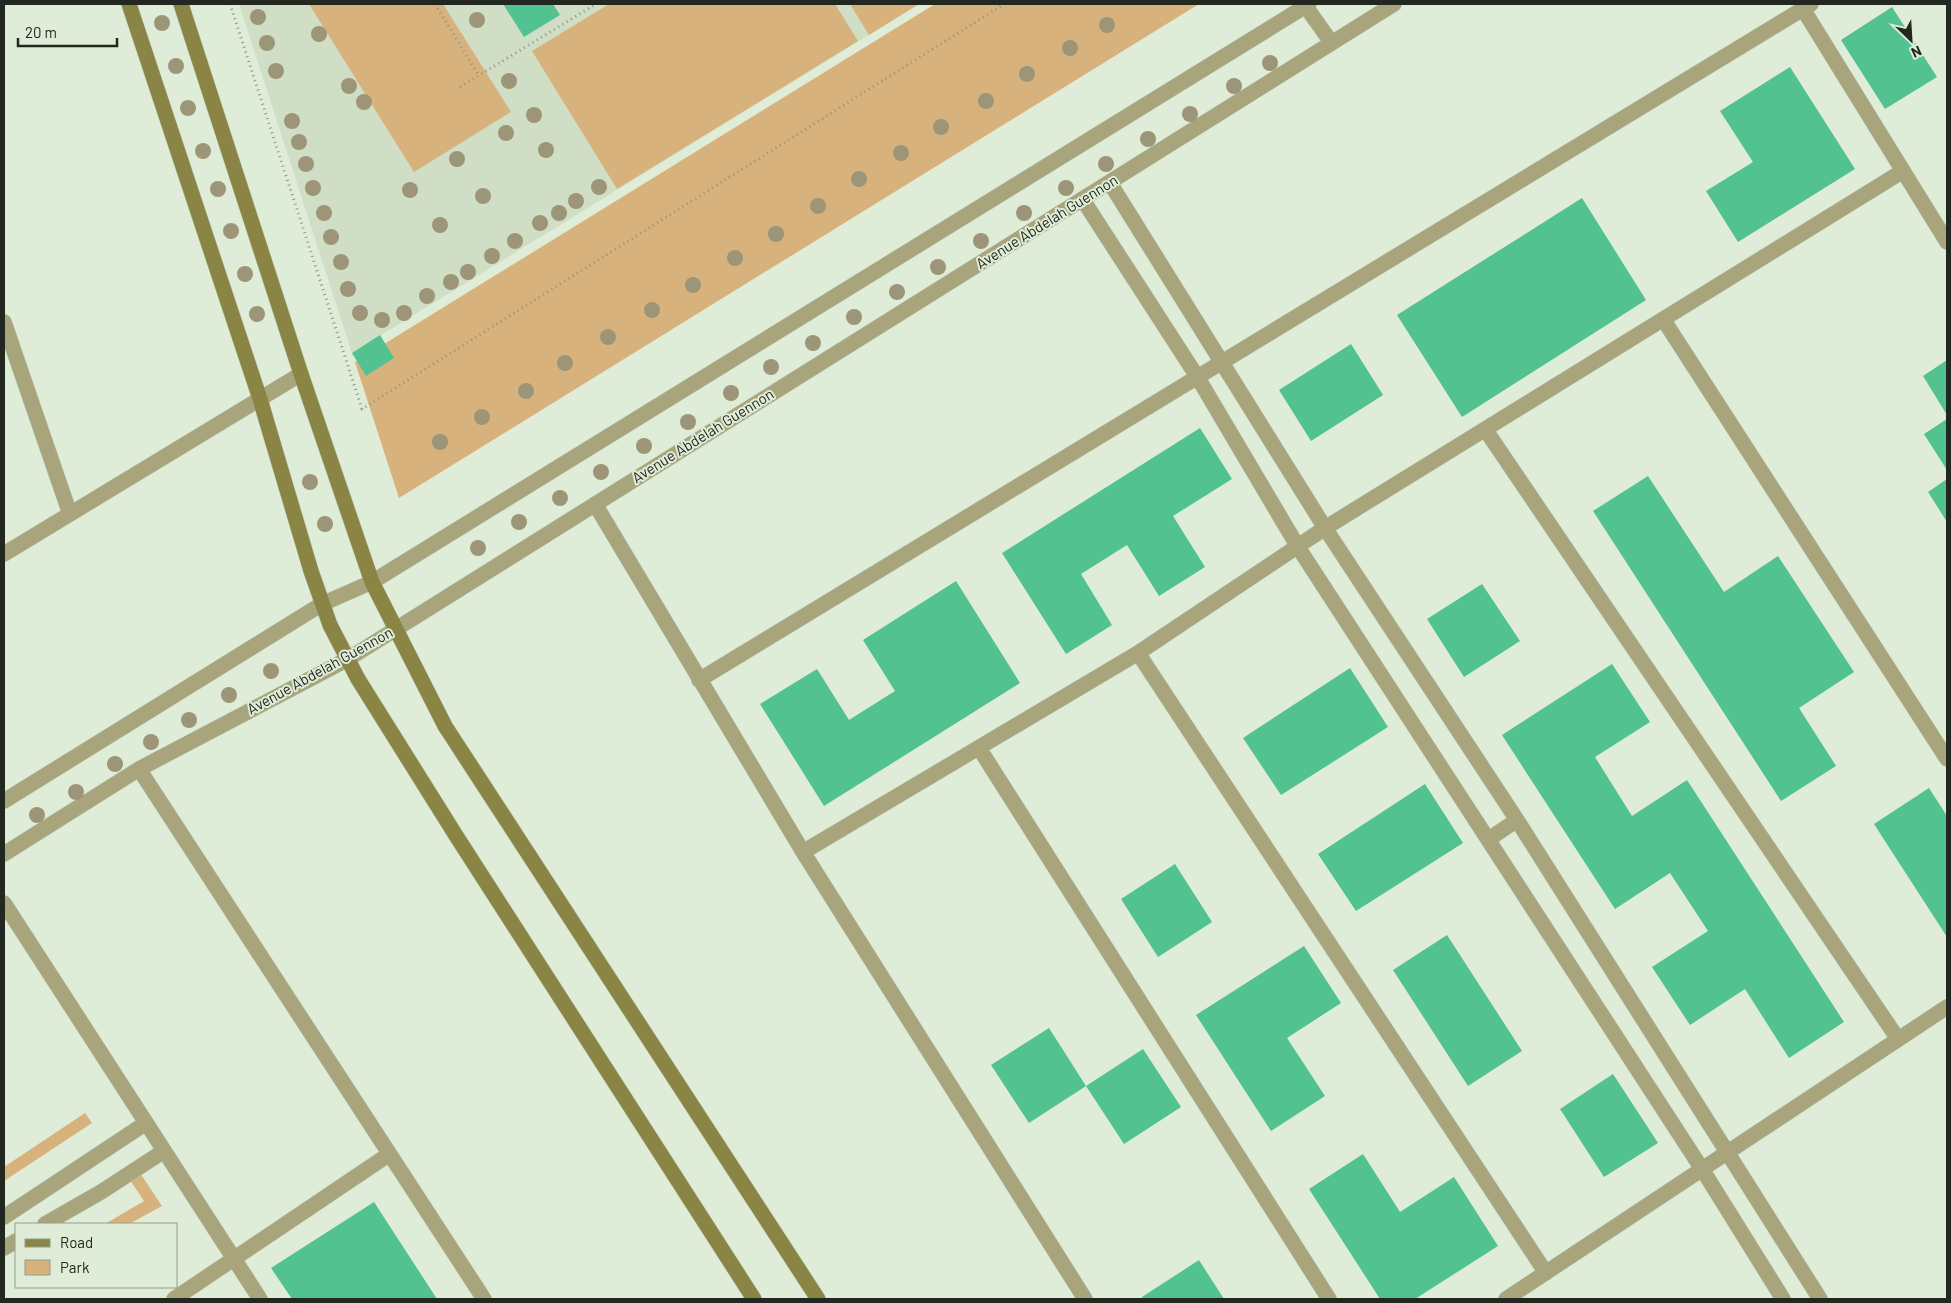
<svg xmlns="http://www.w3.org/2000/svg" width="1951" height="1303" viewBox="0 0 1951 1303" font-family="Barlow,sans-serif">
	<rect width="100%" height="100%" fill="#dfecd7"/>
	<!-- built -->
	<path fill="#cfdec4" d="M239,4H919L352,353Z"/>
	<!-- green -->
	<path fill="#d8b27c" d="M309,4H443L511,112L414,172Z
		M609,4H835L858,41L617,189L532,51Z
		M850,4H919L869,35Z
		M935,4H1199L399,498L355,362Z
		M85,1113L92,1123L4,1181V1167Z
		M140,1173L162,1206L129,1224H105L144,1201L130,1180Z"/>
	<!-- building -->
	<path fill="#51c290" d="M503,4H553L560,15L524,37Z
		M1892,7L1937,77L1885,109L1841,40Z
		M1790,67L1855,169L1738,242L1706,191L1753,162L1720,111Z
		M1582,198L1646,300L1462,417L1397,315Z
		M380,335L394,358L366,376L352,353Z
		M1351,344L1383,395L1311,441L1279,390Z
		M1947,360V415L1923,376Z
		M1947,419V470L1924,434Z
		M1200,428L1232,479L1173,516L1205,567L1159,596L1127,545L1081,574L1112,625L1066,654L1002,553Z
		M1648,476L1724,592L1778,556L1854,672L1799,708L1836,766L1781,801L1593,511Z
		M1947,479V522L1928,492Z
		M956,581L1020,683L824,806L760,704L817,669L849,720L895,691L863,640Z
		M1482,584L1520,641L1464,677L1427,619Z
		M1612,664L1650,722L1595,757L1632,816L1687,780L1844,1022L1789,1058L1745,989L1690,1025L1652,967L1708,931L1670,873L1615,909L1502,735Z
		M1350,668L1388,727L1281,795L1243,738Z
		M1425,784L1463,843L1356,911L1318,854Z
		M1929,788L1947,816V937L1874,824Z
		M1175,864L1212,922L1158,957L1121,899Z
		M1447,935L1522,1051L1468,1086L1393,970Z
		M1304,946L1341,1003L1287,1038L1325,1096L1271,1131L1196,1015Z
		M1049,1028L1086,1086L1143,1049L1181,1107L1124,1144L1086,1086L1029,1123L991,1065Z
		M1613,1074L1658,1143L1604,1177L1560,1109Z
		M1363,1154L1400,1212L1454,1177L1498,1246L1415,1299H1380L1309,1189Z
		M374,1202L437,1299H292L271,1268Z
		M1199,1260L1224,1299H1143L1142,1297Z"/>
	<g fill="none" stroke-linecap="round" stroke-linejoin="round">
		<!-- lane casing -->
		<g stroke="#bdc9b6" stroke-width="16">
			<path id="lane" d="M4,1217L146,1123
				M45,1224L101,1192L164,1151
				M4,1248L16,1241"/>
		</g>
		<!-- street casing -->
		<g stroke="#bdc9b6" stroke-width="16">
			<path id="street" d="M1304,4L1331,42
				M1803,9L1947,242
				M1110,183L1325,528L1517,820L1820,1299
				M1083,200L1198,378L1298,547L1702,1169L1783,1299
				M1663,319L1947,759
				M4,322L70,514
				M1485,429L1898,1039
				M595,504L803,852L1085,1299
				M4,554L301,374
				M1138,653L1546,1273
				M699,680L1811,4
				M979,748L1329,1299
				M139,769L484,1299
				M4,801L322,604L372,582L1309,4
				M1489,839L1517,820
				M803,852L1138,653L1325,528L1903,171
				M4,854L139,769L348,659L1394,4
				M4,903L260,1299
				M174,1299L388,1155
				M1506,1299L1947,1007"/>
		</g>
		<!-- secondary casing -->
		<g stroke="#bdc9b6" stroke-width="16">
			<path id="secondary" d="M129,4L260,399L311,571L330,625L358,679L455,834L754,1299
				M181,4L301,374L372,582L445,726L818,1299"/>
		</g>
		<!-- path -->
		<path stroke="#8c9687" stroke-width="3" stroke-dasharray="1 4" stroke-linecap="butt" d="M230,4L362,409L1004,4
			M435,4L479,76
			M460,87L596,4"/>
		<!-- lane -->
		<use href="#lane" stroke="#a8a57c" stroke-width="15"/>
		<!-- street -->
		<use href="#street" stroke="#a8a57c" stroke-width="15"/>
		<!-- secondary -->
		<use href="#secondary" stroke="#8a8544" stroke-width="15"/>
	</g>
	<!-- trees -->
	<g fill="#9c9577">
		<circle cx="258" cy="17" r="8"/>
		<circle cx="477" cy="20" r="8"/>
		<circle cx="162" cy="23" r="8"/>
		<circle cx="1107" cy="25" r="8"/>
		<circle cx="319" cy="34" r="8"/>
		<circle cx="267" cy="43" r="8"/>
		<circle cx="1070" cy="48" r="8"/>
		<circle cx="1270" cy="63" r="8"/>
		<circle cx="176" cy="66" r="8"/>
		<circle cx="276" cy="71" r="8"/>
		<circle cx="1027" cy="74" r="8"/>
		<circle cx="509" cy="81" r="8"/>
		<circle cx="349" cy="86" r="8"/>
		<circle cx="1234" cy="86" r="8"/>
		<circle cx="986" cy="101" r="8"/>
		<circle cx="364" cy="102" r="8"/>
		<circle cx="188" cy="108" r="8"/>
		<circle cx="1190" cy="114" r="8"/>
		<circle cx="534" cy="115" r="8"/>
		<circle cx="292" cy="121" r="8"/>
		<circle cx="941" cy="127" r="8"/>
		<circle cx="506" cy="133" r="8"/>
		<circle cx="1148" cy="139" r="8"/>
		<circle cx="299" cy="142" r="8"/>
		<circle cx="546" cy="150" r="8"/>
		<circle cx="203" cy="151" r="8"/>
		<circle cx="901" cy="153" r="8"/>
		<circle cx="457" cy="159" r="8"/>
		<circle cx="306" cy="164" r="8"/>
		<circle cx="1106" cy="164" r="8"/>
		<circle cx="859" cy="179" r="8"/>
		<circle cx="599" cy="187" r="8"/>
		<circle cx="313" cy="188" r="8"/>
		<circle cx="1066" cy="188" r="8"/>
		<circle cx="218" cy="189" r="8"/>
		<circle cx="410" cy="190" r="8"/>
		<circle cx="483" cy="196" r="8"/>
		<circle cx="576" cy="201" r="8"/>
		<circle cx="818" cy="206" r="8"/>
		<circle cx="324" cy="213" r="8"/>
		<circle cx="559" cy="213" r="8"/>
		<circle cx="1024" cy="213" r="8"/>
		<circle cx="540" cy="223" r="8"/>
		<circle cx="440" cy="225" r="8"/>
		<circle cx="231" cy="231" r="8"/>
		<circle cx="776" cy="234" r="8"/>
		<circle cx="331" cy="237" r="8"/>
		<circle cx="515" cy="241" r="8"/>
		<circle cx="981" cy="241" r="8"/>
		<circle cx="492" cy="256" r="8"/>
		<circle cx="735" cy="258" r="8"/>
		<circle cx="341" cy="262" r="8"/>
		<circle cx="938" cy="267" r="8"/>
		<circle cx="468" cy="272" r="8"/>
		<circle cx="245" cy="274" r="8"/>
		<circle cx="451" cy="282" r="8"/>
		<circle cx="693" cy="285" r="8"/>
		<circle cx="348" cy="289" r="8"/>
		<circle cx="897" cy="292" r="8"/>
		<circle cx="427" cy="296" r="8"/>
		<circle cx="652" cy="310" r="8"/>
		<circle cx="360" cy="313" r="8"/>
		<circle cx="404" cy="313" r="8"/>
		<circle cx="257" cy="314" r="8"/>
		<circle cx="854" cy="317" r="8"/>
		<circle cx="382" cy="320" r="8"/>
		<circle cx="608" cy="337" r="8"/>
		<circle cx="813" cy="343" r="8"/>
		<circle cx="565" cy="363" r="8"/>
		<circle cx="771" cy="367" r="8"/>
		<circle cx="526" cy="391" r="8"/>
		<circle cx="731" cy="393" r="8"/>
		<circle cx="482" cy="417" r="8"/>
		<circle cx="688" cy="422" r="8"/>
		<circle cx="440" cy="442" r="8"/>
		<circle cx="644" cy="446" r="8"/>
		<circle cx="601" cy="472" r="8"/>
		<circle cx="310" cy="482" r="8"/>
		<circle cx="560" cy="498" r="8"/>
		<circle cx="519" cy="522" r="8"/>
		<circle cx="325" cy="524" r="8"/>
		<circle cx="478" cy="548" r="8"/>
		<circle cx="271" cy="671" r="8"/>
		<circle cx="229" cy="695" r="8"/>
		<circle cx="189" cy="720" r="8"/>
		<circle cx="151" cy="742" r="8"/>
		<circle cx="115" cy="764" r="8"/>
		<circle cx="76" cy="792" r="8"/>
		<circle cx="37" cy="815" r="8"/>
	</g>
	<g text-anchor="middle" stroke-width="4" stroke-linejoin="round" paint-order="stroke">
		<!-- street labels -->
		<g font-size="15" fill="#22271f" stroke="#dfecd7">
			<text transform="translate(1047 222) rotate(-32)" y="5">Avenue Abdelah Guennon</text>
			<text transform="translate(703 436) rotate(-32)" y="5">Avenue Abdelah Guennon</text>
			<text transform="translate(320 671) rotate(-29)" y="5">Avenue Abdelah Guennon</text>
		</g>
	</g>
	<!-- border -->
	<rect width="1951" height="1303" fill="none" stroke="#22271f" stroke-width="10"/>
	<!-- legend -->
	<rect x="15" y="1223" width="162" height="65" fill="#dfecd7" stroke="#939d8d"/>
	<rect x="25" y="1239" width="25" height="8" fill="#8a8544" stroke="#939d8d"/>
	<text x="60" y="1248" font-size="15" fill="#22271f">Road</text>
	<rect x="25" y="1260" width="25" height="15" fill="#d8b27c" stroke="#939d8d"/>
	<text x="60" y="1273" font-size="15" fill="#22271f">Park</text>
	<!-- north arrow -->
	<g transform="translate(1911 40) rotate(155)" stroke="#dfecd7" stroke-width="4" paint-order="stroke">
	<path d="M0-4L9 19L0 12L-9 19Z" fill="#22271f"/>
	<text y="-8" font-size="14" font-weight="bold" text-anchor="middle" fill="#22271f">N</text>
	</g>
	<!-- scale -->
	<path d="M18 38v8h99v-8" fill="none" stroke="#22271f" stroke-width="2.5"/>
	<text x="25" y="38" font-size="15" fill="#22271f" stroke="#dfecd7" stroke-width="4" paint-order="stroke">20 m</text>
</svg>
